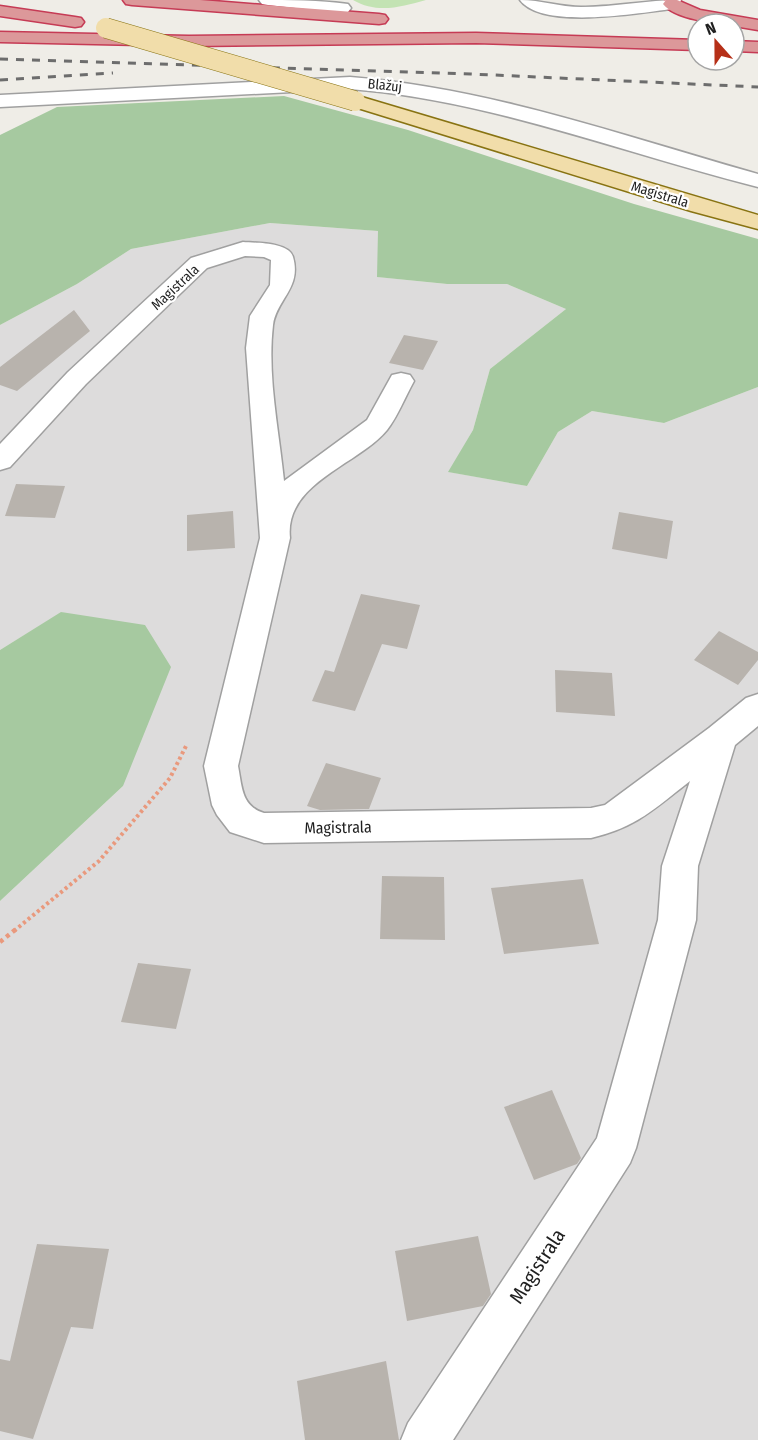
<svg xmlns="http://www.w3.org/2000/svg" width="758" height="1440" viewBox="0 0 758 1440" font-family="'Fira Sans Condensed',sans-serif">
	<rect width="100%" height="100%" fill="#efede7"/>
	<!-- residential -->
	<path fill="#dddcdc" d="M270,223L378,231V277L446,284H507L566,309L490,369L473,430L449,472L527,486L558,432L592,411L664,423L758,387V1440H0V901L123,786L62,612L0,650V325L77,284L131,249Z"/>
	<!-- grass -->
	<path fill="#c3e3b3" d="M353,0H426C401,7 377,14 353,0Z"/>
	<!-- forest -->
	<path fill="#a6c9a0" d="M284,96L408,130L634,204L758,239V387L664,423L592,411L558,432L527,486L448,472L473,430L490,369L566,309L507,284H447L377,277L378,231L270,223L131,249L77,284L0,325V135L57,107Z
		M61,612L145,625L171,667L123,786L0,901V650Z"/>
	<!-- building -->
	<path fill="#b8b3ad" d="M74,310L90,331L17,391L0,385V367Z
		M404,335L438,341L423,370L389,363Z
		M16,484L65,486L55,518L5,516Z
		M233,511L235,548L187,551V515Z
		M619,512L673,521L667,559L612,549Z
		M361,594L420,605L407,649L382,644L355,711L312,701L325,670L334,672Z
		M719,631L758,652V660L738,685L694,660Z
		M555,670L612,673L615,716L556,712Z
		M326,763L381,778L369,809L320,810L307,806Z
		M382,876L444,877L445,940L380,939Z
		M583,879L599,944L504,954L491,888Z
		M138,963L191,969L176,1029L121,1022Z
		M552,1090L581,1158L577,1164L534,1180L504,1107Z
		M478,1236L491,1294L483,1306L407,1321L395,1251Z
		M37,1244L109,1249L93,1329L71,1327L33,1439L0,1431V1359L10,1361Z
		M386,1361L399,1440H305L297,1381Z"/>
	<g fill="none" stroke-linecap="round" stroke-linejoin="round">
		<!-- minor casing -->
		<g stroke="#a0a0a0" stroke-width="3">
			<path id="minor" d="M259,0C289,0 320,0 348,4L351,8L348,12L342,13L268,5L262,4Z
				M520,0C541,0 560,7 581,7C615,7 647,0 681,0L678,8L672,9C639,13 542,30 520,0Z
				M350,77C490,88 624,136 758,174V187C622,153 491,100 350,89L0,107V95Z
				M243,242C255,243 289,242 293,257C302,288 276,300 273,325C267,376 279,430 284,481L367,420L392,375L401,373L410,375L414,381C405,397 398,416 387,430C358,465 284,483 290,538L238,766C242,786 241,806 264,813L591,808L605,805L709,728L746,698L758,694V726L735,745L698,866L696,920L636,1148L630,1163L453,1440H401L408,1423L597,1138L658,920L662,866L690,781C654,809 637,827 591,838L264,843L230,832L217,815L212,805L204,766L260,538L246,348L250,316L270,285L271,260L264,257L245,256L207,268L86,384L10,467L0,470V444L68,372L191,258Z"/>
		</g>
		<!-- major casing -->
		<g stroke="#887312" stroke-width="3">
			<path id="major" d="M355,95L758,215V229L691,211L348,105L345,101L348,97Z"/>
		</g>
		<!-- highway casing -->
		<g stroke="#c63b55" stroke-width="3">
			<path id="highway" d="M123,0H200L379,14L385,15L388,19L385,23L379,24L132,5L126,4Z
				M666,0H677L700,10L758,20V30L734,26V24C716,24 675,19 663,4Z
				M0,6L75,17L81,18L84,22L81,26L75,27L0,16Z
				M0,32L189,36L476,33L698,40V50L476,43L189,46L0,42Z
				M734,41L758,42V52L734,51Z"/>
		</g>
		<!-- path-far1 -->
		<path stroke="#e9997d" stroke-width="4" stroke-dasharray="3 3" stroke-linecap="butt" d="M14,931L99,861L170,778L187,744"/>
		<!-- path -->
		<path stroke="#e9997d" stroke-width="4.5" stroke-dasharray="4 4" stroke-linecap="butt" d="M0,942L16,929"/>
		<!-- minor -->
		<use href="#minor" fill="#fff" fill-rule="evenodd"/>
		<!-- major -->
		<use href="#major" fill="#f1ddaa" fill-rule="evenodd"/>
		<!-- highway -->
		<use href="#highway" fill="#dc989a" fill-rule="evenodd"/>
		<!-- rail -->
		<path stroke="#6d6d6d" stroke-width="3" stroke-dasharray="8 8" stroke-linecap="butt" d="M0,59L471,74L758,87
			M0,80L113,73"/>
		<!-- major-bridge casing -->
		<g stroke="#887312" stroke-width="21" stroke-linecap="butt">
			<path id="major-bridge" d="M106,28L355,101"/>
		</g>
		<!-- major-bridge -->
		<use href="#major-bridge" stroke="#f1ddaa" stroke-width="20"/>
	</g>
	<g text-anchor="middle" stroke-width="4.5" stroke-linejoin="round" paint-order="stroke">
		<!-- far-street labels -->
		<g font-size="14" fill="#1f1f1f" stroke="#fff">
			<text transform="translate(385 85) rotate(6)" y="5">Blažuj</text>
			<text transform="translate(660 194) rotate(17)" y="5">Magistrala</text>
			<text transform="translate(175 287) rotate(-43)" y="5">Magistrala</text>
		</g>
		<!-- street labels -->
		<g font-size="16" fill="#1f1f1f" stroke="#fff">
			<text transform="translate(338 827) rotate(-1)" y="6">Magistrala</text>
		</g>
		<!-- near-street labels -->
		<g font-size="20" fill="#1f1f1f" stroke="#fff">
			<text transform="translate(537 1266) rotate(-57)" y="7">Magistrala</text>
		</g>
	</g>
	<!-- north arrow -->
	<g transform="translate(716 42) rotate(339)"><circle r="28" fill="#ffffff" stroke="#a5a5a5" stroke-width="1.5"/>
	<path d="M0-4.5L10 22L0 15L-10 22Z" fill="#b63018"/>
	<text y="-9" font-size="16" font-weight="bold" text-anchor="middle" fill="#1f1f1f">N</text>
	</g>
</svg>
